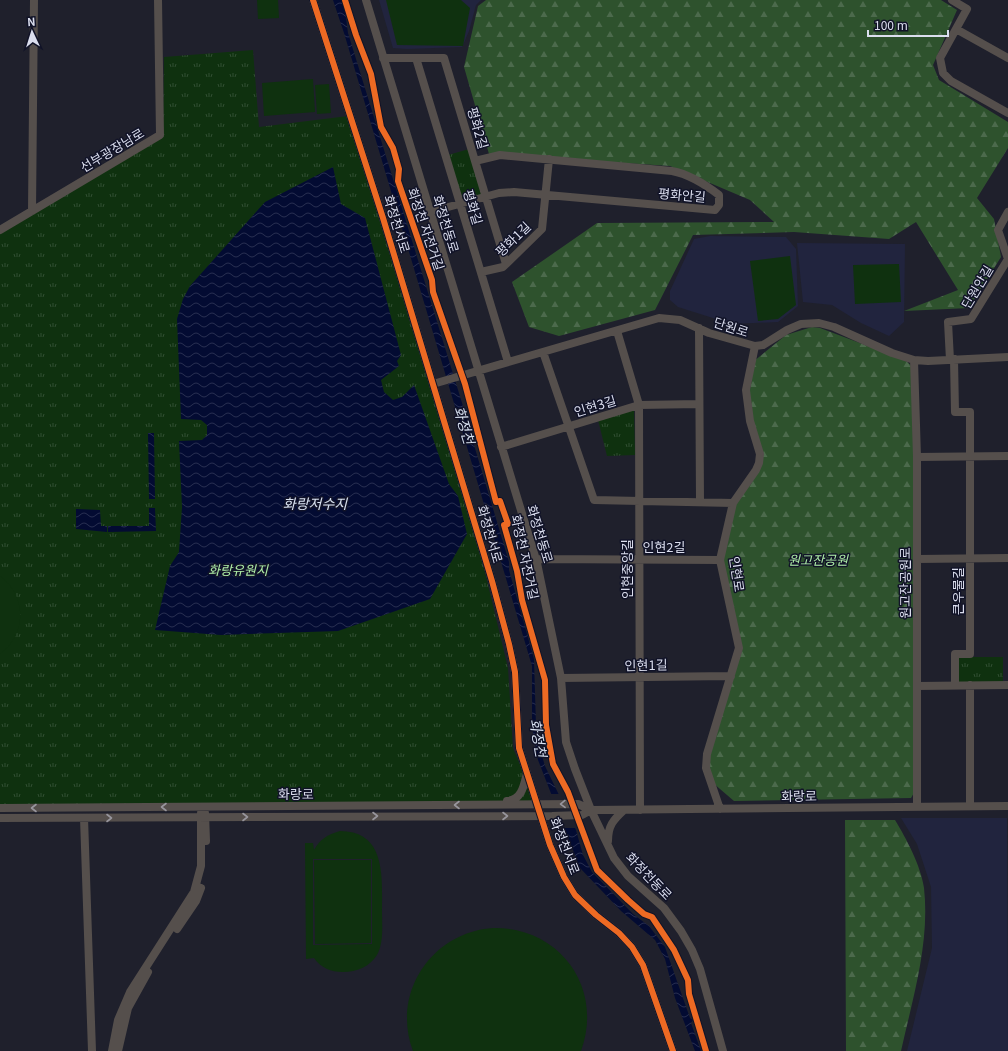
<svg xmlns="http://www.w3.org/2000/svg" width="1008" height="1051" viewBox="0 0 1008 1051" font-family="Georgia,'Noto Sans KR',serif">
	<defs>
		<pattern id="grass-tufts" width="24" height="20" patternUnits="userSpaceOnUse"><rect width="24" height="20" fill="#0f310f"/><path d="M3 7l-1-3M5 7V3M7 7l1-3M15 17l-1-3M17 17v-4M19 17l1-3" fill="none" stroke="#314e32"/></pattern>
		<pattern id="forest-firs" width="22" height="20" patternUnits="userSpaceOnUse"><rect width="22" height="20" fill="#2e522d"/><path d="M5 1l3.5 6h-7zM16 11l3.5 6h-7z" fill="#4c6a4c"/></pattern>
		<pattern id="water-waves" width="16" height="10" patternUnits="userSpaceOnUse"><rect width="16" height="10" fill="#030b32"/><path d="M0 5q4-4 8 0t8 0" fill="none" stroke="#272e50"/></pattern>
	</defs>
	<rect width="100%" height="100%" fill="#1f202c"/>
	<!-- built -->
	<path fill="#21243e" d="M379,0H481L476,5L469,31L462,47L407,49L393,48Z
		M710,236L786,237L796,249L798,306L778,322L732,324L678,307L670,300V291L694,239Z
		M797,243L905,244L904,322L889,336L861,323L832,305L803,302Z
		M901,818H1007L1008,1051H907L932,948L931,887L917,844Z"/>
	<!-- grass -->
	<path fill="url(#grass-tufts)" d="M253,50L259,127L348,116L477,539L508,668L513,748L538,808L0,809V233L163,137L164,57Z
		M469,149L483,194L462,201L448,155Z
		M634,410L635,455L607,456L598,420Z
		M957,657H1003V682L958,683Z"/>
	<!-- forest -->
	<path fill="url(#forest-firs)" d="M486,0H941L957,10L933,65L939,80L1008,122V148L977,198L994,219L1001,257L969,308L904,311L958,290L916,222L889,239L794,232L693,235L655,310L559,336L529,327L512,282L597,223L774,222L750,200L670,166L489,154L464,67L478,6Z
		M812,327L820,328L905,360L915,369V791L911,798L734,801L713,783L703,759L737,650L720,566L731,503L755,471L759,454L746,419L754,361L786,335Z
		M845,820H895C906,838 921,866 924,888C930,943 913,997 901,1051H846Z"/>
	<!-- pitch -->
	<path fill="#0f310f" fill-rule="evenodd" d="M257,0H278L279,18L258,19Z
		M386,0H461L470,8L463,46L397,45Z
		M313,79L315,112L264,116L262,83Z
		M329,84L331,113L317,114L315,85Z
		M790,256L796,305L778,319L758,321L750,261Z
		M899,264L901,302L855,304L853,265Z
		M0,576C27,596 27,634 0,654Z
		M340,831C386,831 382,877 382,910C382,924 384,942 377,955C369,967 357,972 343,972C331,972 321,968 314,958L306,959L305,843H313L314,850C320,839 327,835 340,831ZM313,859H372V944L313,945Z
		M314,860H371V943L315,944Z
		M493,928C560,927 604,988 581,1051H413C391,993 432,932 493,928Z"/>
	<!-- water -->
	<path fill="url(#water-waves)" d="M333,0H343L344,3L348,33L467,419L470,423L474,445L509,562V570L534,659L536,726L540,749L545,766L576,830L583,855L592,872L633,914L649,926L665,947L690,1018L693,1020L691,1023L701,1051H695L675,998L665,959L655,940L621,911L580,868L538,760L532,727V666L344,33Z
		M333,167L341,204L365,218L401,355L397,361L399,366L381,380L384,392L393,400L402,397L414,385L449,484L458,496L467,534L430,599L338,631L221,635L155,630L170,566L179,552L182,507L179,441L202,440L207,435V425L201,420L181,419L177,319L183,299L190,286L265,202Z
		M148,433H154L155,499H149Z
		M149,508H155L156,531L108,532V526H149Z
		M76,509L100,510L101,526H107V532L76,529Z"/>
	<!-- pier -->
	<path fill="#1f202c" d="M549,794H561L577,828H562Z"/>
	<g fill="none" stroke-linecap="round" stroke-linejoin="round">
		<!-- minor -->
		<path stroke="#554f4c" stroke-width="8" d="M313,0L383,218L492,581L509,644L515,672L519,748L550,845L564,877L575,895L596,915L619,933L632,947L643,965L673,1051
			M366,0L537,563L561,678L566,742L575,769L591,810L614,858L628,876L664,908L681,931L692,950L700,969L723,1051
			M952,0L967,9L940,58L943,73L951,81L1008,113
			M956,29L1008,58
			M383,58H444L506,264
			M416,58L508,362
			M32,211L34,0
			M430,212L499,193L514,192L715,210L719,205V195C706,185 688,174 672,171L500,155L475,161
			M0,230L160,135L158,0
			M481,272L503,267L542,229L549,159
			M699,328L700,502
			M617,331L639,405L640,810
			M543,352L594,500L733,503
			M954,359L955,412H970V654H955V685
			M914,360L917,457V807
			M950,360L948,322L971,319L1008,259L998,230L1008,212
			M433,384L659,318L680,320L709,333L755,346L763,345L787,330L801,324L819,323L834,327L892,353L914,360L928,361L1008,357
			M501,447L639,405L699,404
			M917,457L1008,456
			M535,559L720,560
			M917,559L1008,558
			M561,678L731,676
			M970,685V806
			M917,686L1008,685
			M507,801C522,800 524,785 527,773
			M0,808L578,804L591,810L1008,806
			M720,809L706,768L707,754L739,648L720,560L733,503L756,470L759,463L760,454L750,421L746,390L755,346
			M205,813L206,841
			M0,818L552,816L582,815L591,810
			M84,818L92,1051
			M608,841C608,826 613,820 624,810
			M177,929L196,901L201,888
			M112,1051L118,1020L130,992L194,892L201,866V813
			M118,1051L128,1008L148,972"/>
		<!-- cycleway casing -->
		<g stroke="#111328" stroke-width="8">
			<path id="cycleway" d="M313,0L383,218L492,581L509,644L515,672L519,748L550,845L564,877L575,895L596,915L619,933L632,947L643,965L673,1051
				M345,0L356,35L371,74L381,127L393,148L399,169L398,181L432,280L433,292L465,384L496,502L500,501L508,524L504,525L517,571L522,600L545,680L546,725L553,764L568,792L597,870L628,900L644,914L652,917L674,950L688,980L689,994L706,1051"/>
		</g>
		<!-- cycleway -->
		<use href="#cycleway" stroke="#ed6a23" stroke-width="6"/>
	</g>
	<!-- one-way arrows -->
	<defs><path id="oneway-chevron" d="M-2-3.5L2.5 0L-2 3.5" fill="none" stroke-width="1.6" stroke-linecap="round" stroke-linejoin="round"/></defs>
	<g stroke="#98969d">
		<use href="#oneway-chevron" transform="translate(563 804) rotate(179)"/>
		<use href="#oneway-chevron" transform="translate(457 805) rotate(180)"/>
		<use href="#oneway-chevron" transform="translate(164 807) rotate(180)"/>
		<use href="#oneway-chevron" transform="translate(34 808) rotate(180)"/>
		<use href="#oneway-chevron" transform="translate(375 816)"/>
		<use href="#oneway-chevron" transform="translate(505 816)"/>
		<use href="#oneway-chevron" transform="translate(245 817)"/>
		<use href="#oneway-chevron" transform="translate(109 818)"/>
	</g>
	<g text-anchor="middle" stroke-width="3" stroke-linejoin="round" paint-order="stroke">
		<!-- street labels -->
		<g font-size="13" fill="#dbdeee" stroke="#111328">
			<text transform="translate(478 128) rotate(74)" y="5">평화2길</text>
			<text transform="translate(112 150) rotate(-31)" y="5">선부광장남로</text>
			<text transform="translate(682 195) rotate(5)" y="5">평화안길</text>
			<text transform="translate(473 207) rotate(73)" y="5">평화길</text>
			<text transform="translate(397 224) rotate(73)" y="5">화정천서로</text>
			<text transform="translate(446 224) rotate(73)" y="5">화정천동로</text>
			<text transform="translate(426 229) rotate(71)" y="5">화정천 자전거길</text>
			<text transform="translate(513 239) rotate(-44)" y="5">평화1길</text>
			<text transform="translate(977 287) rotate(-59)" y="5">단원안길</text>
			<text transform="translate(731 327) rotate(18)" y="5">단원로</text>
			<text transform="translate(595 406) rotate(-17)" y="5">인현3길</text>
			<text transform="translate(490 534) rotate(74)" y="5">화정천서로</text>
			<text transform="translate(540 534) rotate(73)" y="5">화정천동로</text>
			<text x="664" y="552">인현2길</text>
			<text transform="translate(525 557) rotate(78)" y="5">화정천 자전거길</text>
			<text transform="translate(627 569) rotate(-90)" y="5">인현중앙길</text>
			<text transform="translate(737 574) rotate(82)" y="5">인현로</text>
			<text transform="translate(905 583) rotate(-90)" y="5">원고잔공원로</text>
			<text transform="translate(958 591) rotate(-90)" y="5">큰우물길</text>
			<text transform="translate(646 665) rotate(-1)" y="5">인현1길</text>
			<text x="296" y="799">화랑로</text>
			<text transform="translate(799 796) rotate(-1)" y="5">화랑로</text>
			<text transform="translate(565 846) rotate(69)" y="5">화정천서로</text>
			<text transform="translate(649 876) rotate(46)" y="5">화정천동로</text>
		</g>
		<!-- park labels -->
		<g font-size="13" font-style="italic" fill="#afefa8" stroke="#111328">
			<text x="818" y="565">원고잔공원</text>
			<text x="238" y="575">화랑유원지</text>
		</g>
		<!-- water labels -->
		<g font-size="14" font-style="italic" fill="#d9e2f1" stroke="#111328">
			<text transform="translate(464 425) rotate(73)" y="5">화정천</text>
			<text x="315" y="509">화랑저수지</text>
			<text transform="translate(538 738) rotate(80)" y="5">화정천</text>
		</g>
	</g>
	<!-- north arrow -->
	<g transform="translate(32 32) rotate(356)" stroke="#111328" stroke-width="3" paint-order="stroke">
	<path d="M0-3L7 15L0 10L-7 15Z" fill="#dbdeee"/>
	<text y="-6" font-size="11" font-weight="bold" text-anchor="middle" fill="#dbdeee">N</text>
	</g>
	<!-- scale -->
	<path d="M868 30v6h80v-6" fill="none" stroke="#dbdeee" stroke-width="2"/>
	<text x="874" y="30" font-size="12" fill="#dbdeee" stroke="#111328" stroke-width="3" paint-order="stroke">100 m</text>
</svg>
